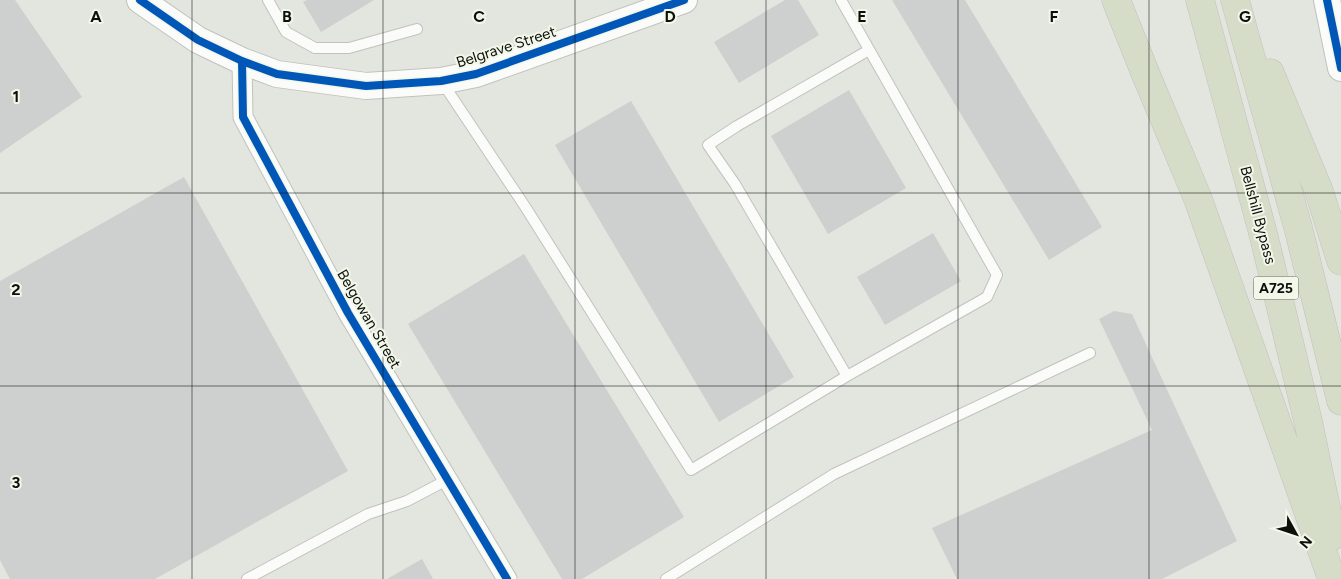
<svg xmlns="http://www.w3.org/2000/svg" width="1341" height="579" viewBox="0 0 1341 579" font-family="Figtree,sans-serif">
	<rect width="100%" height="100%" fill="#e3e6df"/>
	<!-- building -->
	<path fill="#cecfcf" d="M0,0H15L82,97L0,153Z
		M307,0H374L321,32L303,2Z
		M785,0H798L819,35L739,83L714,42Z
		M892,0H965L1102,227L1049,260Z
		M849,90L906,188L828,234L771,136Z
		M631,101L794,377L719,422L555,145Z
		M184,177L348,471L155,579H10L0,560V281Z
		M933,233L961,281L885,325L857,277Z
		M524,254L684,517L582,579H562L408,324Z
		M1114,311L1132,314L1237,541L1162,579H957L932,528L1152,430L1099,319Z
		M422,559L433,579H387Z"/>
	<g fill="none" stroke-linecap="round" stroke-linejoin="round">
		<!-- lane casing -->
		<g stroke="#c0c3bd" stroke-width="12">
			<path id="lane" d="M268,0L286,32L315,48H349L417,29
				M442,82L526,208L691,470L847,376L987,297L997,275L841,0
				M847,376L735,184L708,145L737,126L869,50
				M247,579L368,514L407,501L447,480
				M666,579L834,474L1090,353"/>
		</g>
		<!-- street casing -->
		<g stroke="#c0c3bd" stroke-width="21">
			<path id="street" d="M242,61L243,117L348,313L507,579"/>
		</g>
		<!-- secondary casing -->
		<g stroke="#c0c3bd" stroke-width="28">
			<path id="secondary" d="M140,0L198,40L242,61L277,74L366,86L441,81L476,74L684,0
				M1327,0L1341,68"/>
		</g>
		<!-- highway casing -->
		<g stroke="#c0c2be" stroke-width="29">
			<path id="highway" d="M1116,0L1144,70L1198,199L1332,579
				M1200,0L1264,237L1308,421L1332,536
				M1235,0L1299,231L1341,401
				M1270,73L1319,191L1341,261"/>
		</g>
		<!-- lane -->
		<use href="#lane" stroke="#fbfbfa" stroke-width="10"/>
		<!-- street -->
		<use href="#street" stroke="#fbfbfa" stroke-width="19"/>
		<!-- secondary -->
		<use href="#secondary" stroke="#fbfbfa" stroke-width="26"/>
		<!-- highway -->
		<use href="#highway" stroke="#d5dcc8" stroke-width="28"/>
		<!-- cycleway casing -->
		<g stroke="#f1f7e9" stroke-width="11">
			<path id="cycleway" d="M140,0L198,40L242,61L277,74L366,86L441,81L476,74L684,0
				M1327,0L1341,68
				M242,61L243,117L348,313L507,579"/>
		</g>
		<!-- cycleway -->
		<use href="#cycleway" stroke="#0057b8" stroke-width="8"/>
	</g>
	<!-- grid -->
	<path fill="none" stroke="#0e0f0b" stroke-width="1" stroke-opacity="0.55" d="M192,0V579M383,0V579M575,0V579M766,0V579M958,0V579M1149,0V579M0,193H1341M0,386H1341"/>
	<g text-anchor="middle" stroke-width="4" stroke-linejoin="round" paint-order="stroke">
		<!-- shield labels -->
		<rect fill="#f1f7e9" stroke="#52554e" stroke-width="1" x="1253.5" y="276.5" width="45" height="23" rx="4"/>
		<g font-size="14" font-weight="bold" fill="#0e0f0b">
			<text x="1276" y="293">A725</text>
		</g>
		<!-- street labels -->
		<g font-size="15" fill="#0e0f0b" stroke="#f1f7e9">
			<text transform="translate(506 47) rotate(-18)" y="5">Belgrave Street</text>
			<text transform="translate(1258 215) rotate(75)" y="5">Bellshill Bypass</text>
			<text transform="translate(369 319) rotate(60)" y="5">Belgowan Street</text>
		</g>
	</g>
	<g font-size="16" text-anchor="middle" font-weight="bold" fill="#0e0f0b" stroke="#f1f7e9" stroke-width="4" stroke-linejoin="round" paint-order="stroke">
		<text x="96" y="22">A</text>
		<text x="287" y="22">B</text>
		<text x="479" y="22">C</text>
		<text x="670" y="22">D</text>
		<text x="862" y="22">E</text>
		<text x="1054" y="22">F</text>
		<text x="1245" y="22">G</text>
		<text x="16" y="102">1</text>
		<text x="16" y="295">2</text>
		<text x="16" y="488">3</text>
	</g>
	<!-- north arrow -->
	<g transform="translate(1296 534) rotate(130)" stroke="#f1f7e9" stroke-width="4" paint-order="stroke">
	<path d="M0-4L9 19L0 12L-9 19Z" fill="#0e0f0b"/>
	<text y="-8" font-size="14" font-weight="bold" text-anchor="middle" fill="#0e0f0b">N</text>
	</g>
</svg>
